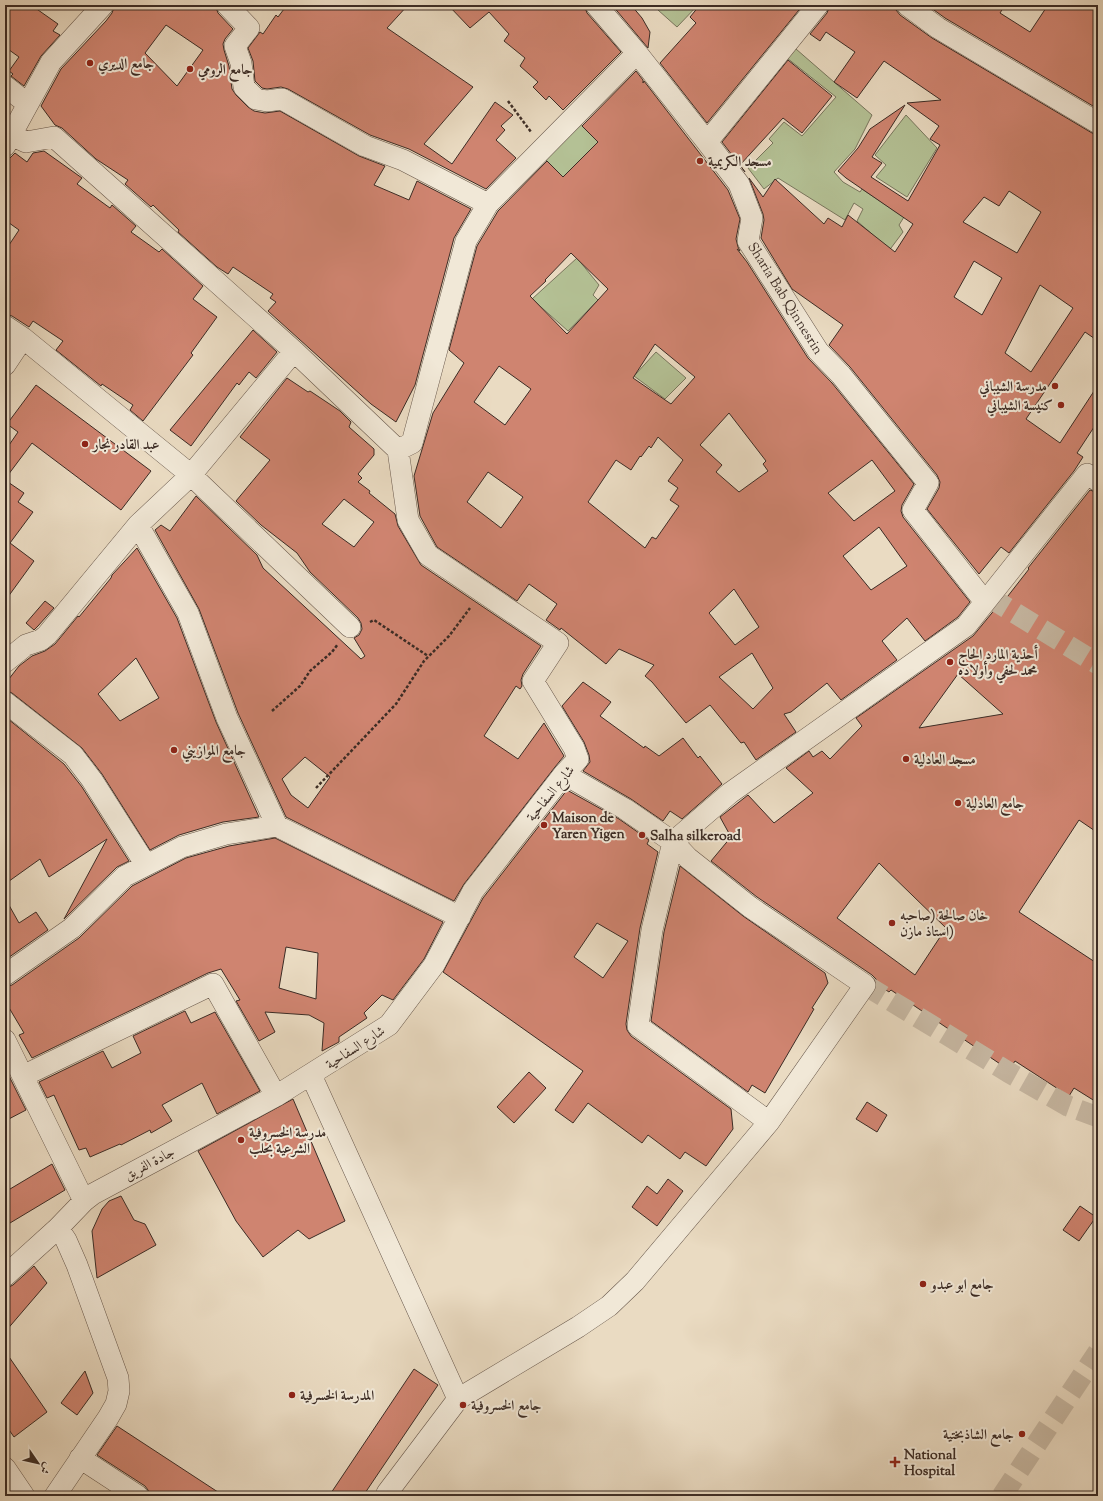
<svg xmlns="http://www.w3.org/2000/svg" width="1103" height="1501" viewBox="0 0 1103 1501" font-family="'Sorts Mill Goudy',Amiri,serif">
	<rect width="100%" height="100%" fill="#eadbc2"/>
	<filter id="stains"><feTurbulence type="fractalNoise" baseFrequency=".005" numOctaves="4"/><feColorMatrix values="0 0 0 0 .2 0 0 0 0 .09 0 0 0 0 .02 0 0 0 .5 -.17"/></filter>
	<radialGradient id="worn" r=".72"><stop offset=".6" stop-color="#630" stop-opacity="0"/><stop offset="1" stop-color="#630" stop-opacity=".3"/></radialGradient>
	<!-- green -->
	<path fill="#b4c195" stroke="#78765d" d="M663,5H698L677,27L658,10Z
		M796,49L872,115L855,149L834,172L843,182L860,192L862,189L904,217L899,225L903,232L888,252L872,234L857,221L863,209L854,203L845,220L778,178L764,189L748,168L773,143L769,139L784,122L802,136L836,97L787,58Z
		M906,115L937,148L907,197L876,177L886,165L875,155Z
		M577,120L598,142L563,177L542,156Z
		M577,258L599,285L593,295L598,300L568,331L532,299Z
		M656,352L686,378L665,399L634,376Z"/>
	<!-- building -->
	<path fill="#cf8470" stroke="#3c2c25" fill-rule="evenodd" d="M5,5H31L58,24L53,31L60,35L41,56L24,86L11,76L13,74L9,71L19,57L5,47Z
		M115,5H215L218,13L233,29L225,39L223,44L224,50L229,66L232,89L236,95L248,107L254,111L265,113L280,111L359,156L385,166L374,185L409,200L417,181L471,209L454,238L415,385L396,422L371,404L268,311L276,302L270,298L273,294L233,267L228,274L217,267L178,232L179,230L153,205L151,207L125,184L128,180L96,159L62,128L55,125L41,106L61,69L106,21L112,13ZM166,25L203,50L177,86L145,53Z
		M287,5H408L387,28L473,87L424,144L452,164L495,102L513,115L501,126L505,130L496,140L516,158L486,189L409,149L370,135L288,89L281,87L267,89L262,88L255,81L253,61L248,48L260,32L263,34L276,15L278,17Z
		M448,5H584L587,13L621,52L563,110L549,96L546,100L533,87L538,82L520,66L525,58L504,41L509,34L489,12L470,28Z
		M612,5H631L642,18L650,32L648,48Z
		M700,5H803L707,123L660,63L696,23L690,17Z
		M830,5H895L896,10L900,15L932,38L1092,133L1098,135V341L1085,332L1026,419L1060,443L1098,385V421L1077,453L1083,457L1074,471L1009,553L1001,547L979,574L927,509L939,488L940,482L937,475L850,367L829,345L843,325L792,289L761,238L764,220L763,214L749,178L763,197L775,179L824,224L828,218L842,227L848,215L895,252L913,224L846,178L838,171L858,148L870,129L905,105L872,157L882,163L871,177L908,201L940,145L930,139L939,126L907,103L941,100L884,61L857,98L834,82L855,52L826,32L820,41L810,34L827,13ZM1009,191L1041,212L1017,253L963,222L984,197L999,206ZM974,261L1002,278L982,315L954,297ZM1040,285L1073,308L1031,372L1005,353Z
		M927,5H1005L1000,13L1030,32L1048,5H1090L1098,10V109L945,18Z
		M788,60L832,96L802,133L783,118L740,165L745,172L722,142Z
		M636,71L643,80V83L644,81L728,190L740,219L736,239L738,247L740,251L737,249L747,262L808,358L832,383L914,484L902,505L901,511L903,517L970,602L958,617L925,641L907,618L882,641L897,660L841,700L827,683L791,712L784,714L796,732L756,760L744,742L741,743L710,705L686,723L652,682L645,676L654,665L619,649L606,664L561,628L560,630L546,620L557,604L529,584L517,601L437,547L420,516L414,476L433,413L464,363L449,350L477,246L498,211L547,161L563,177L598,142L582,126ZM571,253L608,289L567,334L530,296L546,281L545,280ZM655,344L695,377L671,404L633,378ZM499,366L531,389L505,425L474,402ZM729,413L766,461L763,464L768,471L739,492L716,472L722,465L700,445ZM658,437L683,460L668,481L678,488L670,500L679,506L656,539L652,537L645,548L588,502L616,460L631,470L640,456L641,457L649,446L651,448ZM872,460L895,491L854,521L828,493ZM488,472L523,497L501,528L467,502ZM879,527L907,566L871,590L843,556ZM734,589L759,627L735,645L709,613ZM752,653L773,688L753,709L719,677Z
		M44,151L82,178L77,184L110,208L112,205L136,226L131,232L159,252L162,249L203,286L193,299L217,317L191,353L193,355L143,421L130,410L133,405L102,384L101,386L56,350L63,341L33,321L29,327L12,316L5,314V251L19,230L5,220V163L15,153L27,162L33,153Z
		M253,330L277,352L256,378L249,372L239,385L237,383L191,446L170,430Z
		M287,378L308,392L310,391L340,411L351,422L349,427L374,449V455L358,474L362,478L358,482L370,491L369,493L395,514L398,526L421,565L541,646L523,674L521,680L522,686L520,689L516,686L484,736L518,759L544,723L564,756L555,767L464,884L454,901L286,817L238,713L199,609L155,530L161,525L170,531L196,496L257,555L263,568L361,659L365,656L354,638L359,635L362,629L361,623L358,618L310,572L297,553L261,525L236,501L270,460L240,437ZM344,499L374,522L354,547L322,524ZM305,757L330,777L308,808L291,795L282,779Z
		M36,385L151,471L121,510L32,443L5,479V451L18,432L7,424Z
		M5,480L24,493L18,502L33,512L10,543L34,561L5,601Z
		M1090,490L1098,493V833L1079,820L1019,912L1098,964V1103L1074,1088L1069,1096L1015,1061L1009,1070L891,990L889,992L877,984L876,979L872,975L757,897L711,861L731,837L720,817L748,795L774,823L813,793L786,768L809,751L813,757L822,751L830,759L862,726L856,718L973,636L996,608L997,610L1029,569L1028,568ZM958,674L1003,714L919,728ZM879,863L946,928L915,975L837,918Z
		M137,548L177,618L216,722L259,817L223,822L179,835L150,850L102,774L82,748L12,693L5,690V684L19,666L32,656L45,651L55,644L78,616L79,617L111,578L112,575ZM136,658L159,698L120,721L98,694Z
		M45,601L54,608L38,626L34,630L26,623Z
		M583,682L611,702L600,716L644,748L645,746L659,756L683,738L698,758L700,756L722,784L682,819L670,811L663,821L631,799L583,771L590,762L589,755L584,742L562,706Z
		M8,719L64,764L82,787L129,861L117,867L64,919L107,839L49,877L40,859L5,884V722Z
		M567,790L619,819L649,840L647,844L658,852L640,928L626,1024L627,1030L631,1036L731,1109L733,1129L706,1166L685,1152L680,1159L648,1135L642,1143L588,1103L573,1123L555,1110L583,1071L443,972L483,898ZM597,923L628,941L603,978L574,957Z
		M275,838L443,922L424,959L393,1000L382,995L364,1013L367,1018L339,1037V1042L322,1051L324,1023L309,1015L265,1012L275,1032L259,1041L236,1001L240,1000L221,969L208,973L32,1058L19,1035L24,1033L5,1001V987L12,985L79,938L132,886L186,858L229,846ZM286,947L318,953L316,999L279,988Z
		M680,866L743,916L825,973L828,983L812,1008L814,1009L765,1093L752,1085L748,1092L651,1021L664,932Z
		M5,898L19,923L36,912L48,930L5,960Z
		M185,1011L191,1023L215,1012L260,1091L217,1114L202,1083L162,1105L172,1121L151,1133L150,1130L121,1145L120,1144L90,1157L86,1148L79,1150L54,1095L47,1098L39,1082L103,1051L112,1068L141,1053L133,1036Z
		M529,1072L546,1088L514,1123L497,1107Z
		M8,1074L26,1110L5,1121V1076Z
		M293,1099L345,1221L309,1239L298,1230L263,1257L236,1221L198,1151Z
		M867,1102L887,1115L877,1132L856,1119Z
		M52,1164L65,1190L5,1226V1192Z
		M668,1179L683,1191L657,1226L632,1207L647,1186L657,1194Z
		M121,1196L134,1220L145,1224L156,1245L97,1278L92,1231L102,1209L109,1201Z
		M1080,1206L1096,1217L1079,1241L1063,1230Z
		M34,1266L47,1283L5,1332V1289L13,1285Z
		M5,1351L47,1412L14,1437L5,1424Z
		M414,1369L438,1385L363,1496H329Z
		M85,1371L93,1393L77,1415L61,1403Z
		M117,1426L224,1496H150L148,1490L145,1486L97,1455Z"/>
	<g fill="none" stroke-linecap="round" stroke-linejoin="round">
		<!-- street-tunnel -->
		<path stroke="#c7b8a3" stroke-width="21" stroke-dasharray="21 10" stroke-linecap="butt" d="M989,597L1098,664
			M865,985L1008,1072L1068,1106L1098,1117
			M1002,1496L1098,1352"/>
		<!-- street casing -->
		<g stroke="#68584c" stroke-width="22">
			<path id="street" d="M227,5L249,28L235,46L241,63L244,87L256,99L267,101L282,99L365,146L403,160L488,204
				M596,5L637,53L707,142L739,184L752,218L748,241L818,351L841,375L928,483L913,510L985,602
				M907,5L938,28L1098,123
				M5,86L28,104
				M11,135L26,142L54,137L294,351L398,450L412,443L466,241L488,204L637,53
				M707,142L818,5
				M5,146L51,62L103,5
				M5,326L23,338L191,475L350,627
				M5,365L23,338
				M138,525L188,613L227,718L277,826
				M5,662L26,645L41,640L47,635L138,525L191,475L294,351
				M5,702L73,755L92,780L146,865
				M5,975L72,928L125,876L182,847L226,834L277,826L460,917
				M5,1040L84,1201
				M311,1075L458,1399
				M23,1076L213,984L276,1096
				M769,1122L638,1026L652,930L673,842L730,793L966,626L1087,474L1098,481
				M5,1276L58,1228L84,1201L93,1194L276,1096L389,1025L434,965L473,891L564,774L578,759L574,748L533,681L558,643L428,555L408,520L398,450
				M80,1458L138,1496
				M5,1468L24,1496
				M387,1493L458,1399L578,1327L609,1306L635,1281L769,1122L865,985L750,907L688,858L673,842L625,809L564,774
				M55,1496L108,1418L116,1404L119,1391L118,1378L77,1265L66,1240L58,1228"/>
		</g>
		<!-- path -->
		<path stroke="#3c2c25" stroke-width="2.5" stroke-dasharray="3 2" stroke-linecap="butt" d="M508,101L531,132
			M370,622L374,620L428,656
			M272,711L300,686L310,671L332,652L338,644
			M316,788L396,704L424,661L449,636L470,608"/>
		<!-- street -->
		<use href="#street" stroke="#f1e8d7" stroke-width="21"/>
	</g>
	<!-- markers -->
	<g fill="#8f2418" stroke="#f1e8d7" stroke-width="1.5">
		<circle cx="90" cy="63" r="4"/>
		<circle cx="190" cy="69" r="4"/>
		<circle cx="700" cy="161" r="4"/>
		<circle cx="1055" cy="386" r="4"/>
		<circle cx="1061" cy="405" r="4"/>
		<circle cx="85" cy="444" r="4"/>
		<circle cx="950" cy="662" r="4"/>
		<circle cx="174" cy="750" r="4"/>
		<circle cx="906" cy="759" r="4"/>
		<circle cx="958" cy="803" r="4"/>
		<circle cx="544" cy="825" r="4"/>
		<circle cx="642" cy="835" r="4"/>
		<circle cx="892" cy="923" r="4"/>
		<circle cx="241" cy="1140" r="4"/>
		<circle cx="923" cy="1284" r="4"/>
		<circle cx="292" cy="1395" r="4"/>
		<circle cx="463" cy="1405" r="4"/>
		<circle cx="1022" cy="1434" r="4"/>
		<path d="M893 1456h4v4h4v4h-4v4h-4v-4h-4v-4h4z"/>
	</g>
	<g text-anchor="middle" stroke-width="4" stroke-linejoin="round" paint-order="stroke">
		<!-- poi labels -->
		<g font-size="14" font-weight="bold" fill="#3c2c25" stroke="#f1e8d7" text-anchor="start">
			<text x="98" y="68">جامع الديري</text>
			<text x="198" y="74">جامع الرومي</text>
			<text x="708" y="166">مسجد الكريمية</text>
			<text x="1047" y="391" text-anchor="end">مدرسة الشيباني</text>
			<text x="1053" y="410" text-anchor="end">كنيسة الشيباني</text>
			<text x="93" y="449">عبد القادر نجار</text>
			<text x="958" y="659">أحذية المارد الحاج<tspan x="958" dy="16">محمد لحفي وأولاده</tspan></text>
			<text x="182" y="755">جامع الموازيني</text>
			<text x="914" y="764">مسجد العادلية</text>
			<text x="966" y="808">جامع العادلية</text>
			<text x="552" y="822">Maison de<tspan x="552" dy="16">Yaren Yigen</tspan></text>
			<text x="650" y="840">Salha silkeroad</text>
			<text x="900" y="920">خان صالحة (صاحبه<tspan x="900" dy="16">استاذ مازن)</tspan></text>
			<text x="249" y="1137">مدرسة الخسروفية<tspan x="249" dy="16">الشرعية بحلب</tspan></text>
			<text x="931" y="1289">جامع ابو عبدو</text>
			<text x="300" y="1400">المدرسة الخسرفية</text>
			<text x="471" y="1410">جامع الخسروفية</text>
			<text x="1014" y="1439" text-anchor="end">جامع الشاذبختية</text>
			<text x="904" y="1459">National<tspan x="904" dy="16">Hospital</tspan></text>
		</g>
		<!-- street labels -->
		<g font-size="14" fill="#3c2c25" stroke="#f1e8d7">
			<text transform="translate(786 298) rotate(58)" y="5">Sharia Bab Qinnesrin</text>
			<text transform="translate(550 793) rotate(-51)" y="5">شارع السفاحية</text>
			<text transform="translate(355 1047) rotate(-33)" y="5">شارع السفاحية</text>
			<text transform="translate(149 1163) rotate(-28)" y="5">جادة الفريق</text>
		</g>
	</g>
	<!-- margin -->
	<rect width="1103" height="1501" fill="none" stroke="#eadbc2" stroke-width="20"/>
	<rect x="6" y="6" width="1091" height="1489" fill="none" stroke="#3c2c25" stroke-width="2"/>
	<rect x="10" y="10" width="1083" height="1481" fill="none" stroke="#3c2c25"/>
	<!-- north arrow -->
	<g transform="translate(38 1463) rotate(124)" stroke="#f1e8d7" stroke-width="3" paint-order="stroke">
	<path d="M0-3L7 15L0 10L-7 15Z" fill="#3c2c25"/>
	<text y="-6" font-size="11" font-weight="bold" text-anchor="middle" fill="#3c2c25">ش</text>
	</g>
	<rect width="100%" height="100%" filter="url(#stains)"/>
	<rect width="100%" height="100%" fill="url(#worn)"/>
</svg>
